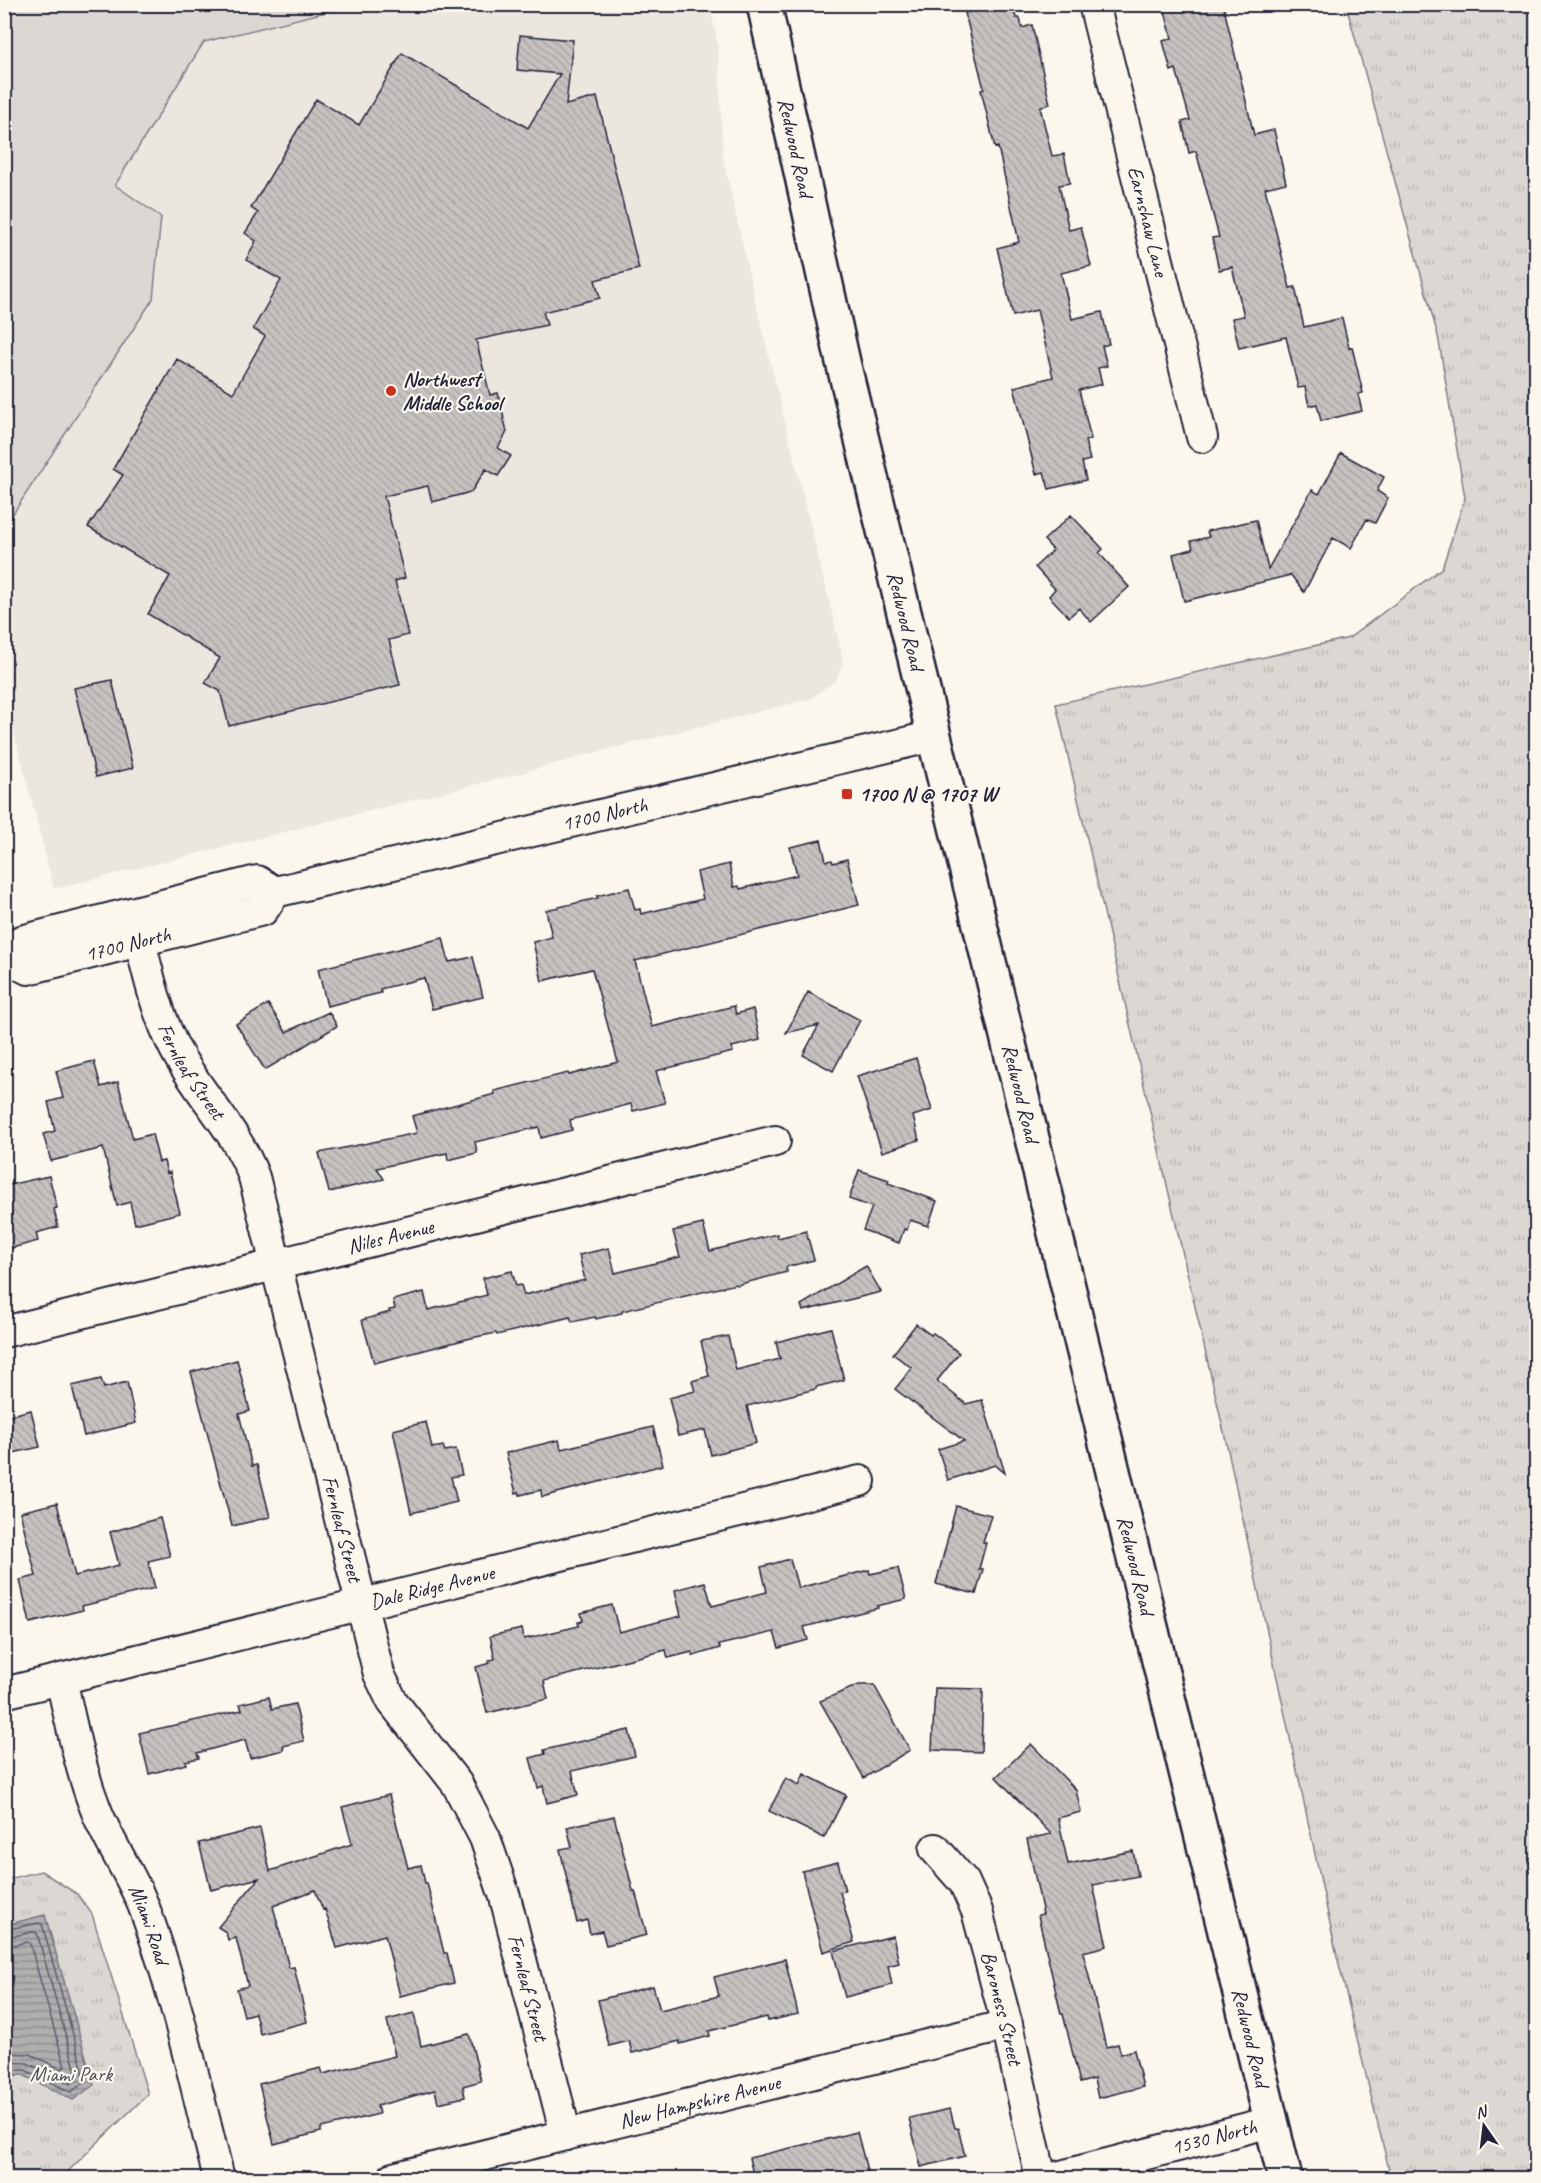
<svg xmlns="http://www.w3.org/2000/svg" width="1541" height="2183" viewBox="0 0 1541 2183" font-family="Caveat,sans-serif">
	<defs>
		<pattern id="grass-tufts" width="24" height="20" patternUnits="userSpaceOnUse" patternTransform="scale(1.5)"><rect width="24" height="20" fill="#dbd8d3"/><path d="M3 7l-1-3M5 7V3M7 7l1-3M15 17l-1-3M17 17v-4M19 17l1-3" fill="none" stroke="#bcb9b6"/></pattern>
		<pattern id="water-rules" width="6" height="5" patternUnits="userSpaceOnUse" patternTransform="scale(1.5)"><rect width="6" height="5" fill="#b1aeb0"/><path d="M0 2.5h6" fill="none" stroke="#908d90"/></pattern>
		<pattern id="building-back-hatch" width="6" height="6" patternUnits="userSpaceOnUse" patternTransform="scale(1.5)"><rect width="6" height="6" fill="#c6c2c0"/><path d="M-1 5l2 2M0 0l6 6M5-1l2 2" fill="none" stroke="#aaa6a6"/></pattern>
	</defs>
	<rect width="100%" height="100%" fill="#fbf7ec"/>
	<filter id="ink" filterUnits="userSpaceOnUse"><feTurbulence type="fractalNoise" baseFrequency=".0167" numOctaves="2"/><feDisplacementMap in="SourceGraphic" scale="12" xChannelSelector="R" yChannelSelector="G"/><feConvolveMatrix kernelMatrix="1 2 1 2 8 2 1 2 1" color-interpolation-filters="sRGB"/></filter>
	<g filter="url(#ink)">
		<!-- built -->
		<path fill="#ebe7df" d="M4,5H710L718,46L723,157L757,309L835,625L843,662L836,680L810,699L605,750L522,773L54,889L4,693Z"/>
		<!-- grass -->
		<path fill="url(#grass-tufts)" stroke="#7e7d87" stroke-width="1.5" d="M1346,5H1536V2178H1391L1337,1956L1226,1441L1056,704L1349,638L1442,568L1465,498L1438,336Z
			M41,1871L77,1894L92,1914L148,2094L61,2178H5L4,1880Z"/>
		<!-- pitch -->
		<path fill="#dbd8d3" stroke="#7e7d87" stroke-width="1.5" d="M5,4H333L334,10L204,42L115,185L161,217L153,299L5,526Z"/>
		<!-- water -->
		<path fill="url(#water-rules)" stroke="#787681" stroke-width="1.5" d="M45,1915L94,2085L73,2100L23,2075L5,2076V1925Z"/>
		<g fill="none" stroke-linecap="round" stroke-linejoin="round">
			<!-- shore -->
			<path stroke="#5b5a6a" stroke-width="1.5" d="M4,1930L39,1923L42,1924L86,2081L71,2092L25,2070H4
				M4,1938L33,1932L37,1933L78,2079L70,2084L27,2063L4,2062
				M4,1947L27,1942L30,1944L65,2067L61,2069L30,2054L4,2053"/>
		</g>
		<!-- building -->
		<path fill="url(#building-back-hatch)" stroke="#22223b" stroke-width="1.5" d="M998,4H1013L1016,18H1020L1022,28L1032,25L1050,104L1040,107L1052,156L1064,154L1070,183L1059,185L1069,230L1081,227L1091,266L1061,273L1072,319L1102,312L1109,344L1102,346L1107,366L1098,368L1102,384L1079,390L1091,439L1085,441L1090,460L1082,462L1086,480L1049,489L1044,472L1036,474L1014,387L1053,377L1037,310L1013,316L997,248L1019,242L998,147L995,148L981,90L984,89L965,13Z
			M1163,4H1223L1254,135L1274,130L1286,183L1265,188L1290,288L1295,287L1304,327L1342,318L1349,348L1352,347L1363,393L1358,394L1362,411L1321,421L1317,404L1309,406L1305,387L1298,388L1286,337L1239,348L1232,318L1244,316L1232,267L1219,270L1212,238L1219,237L1196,151L1189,153L1182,122L1190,120L1176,69L1171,71L1163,41L1172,38Z
			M520,35L573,40L566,105L597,97L639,269L595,280L600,298L543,312L547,325L476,340L490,395L498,393L507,432L498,448L511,456L498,476L486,469L471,492L432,502L428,486L384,496L405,578L395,581L408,635L389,640L400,685L229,726L220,691L205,683L220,658L148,614L170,576L88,527L123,475L113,469L177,359L233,393L265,336L253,329L281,280L246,260L256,241L245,233L258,213L251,208L316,99L359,125L402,53L528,128L560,74L517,70Z
			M1341,453L1384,477L1377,491L1388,498L1375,523L1367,519L1351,548L1333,538L1304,592L1291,575L1184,601L1173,554L1193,549L1191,541L1209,537L1207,531L1256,520L1268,569L1312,490L1319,494Z
			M1071,515L1103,549L1099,553L1129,587L1091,622L1079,608L1069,617L1049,596L1055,589L1035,567L1053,550L1044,540Z
			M112,680L133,768L96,777L74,688Z
			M821,840L826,861L832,860L833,863L847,859L859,905L635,961L652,1027L734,1006L736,1014L753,1009L760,1040L732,1047L733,1052L656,1071L665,1103L633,1111L631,1104L570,1120L572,1130L541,1138L539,1127L475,1142L477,1153L448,1160L447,1153L377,1168L384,1179L329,1192L319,1153L417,1133L412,1116L495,1094L494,1091L568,1073L569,1075L618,1062L592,969L542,981L533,942L552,937L546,910L598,898L597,896L629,888L635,910L640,909L641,914L703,899L697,872L729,864L734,887L739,886L740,889L797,875L790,847Z
			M443,938L449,962L473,957L483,997L432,1009L424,978L380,989L381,993L327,1006L318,969Z
			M808,992L860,1020L833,1071L803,1055L819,1025L786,1033Z
			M268,1004L286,1032L329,1012L337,1026L265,1070L236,1024Z
			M916,1058L932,1110L913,1116L919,1140L882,1152L857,1076Z
			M94,1061L101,1087L118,1082L133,1139L152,1134L159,1162L164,1161L167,1173L170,1172L180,1213L135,1224L130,1202L117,1206L103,1148L51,1161L43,1134L55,1131L48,1102L63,1098L56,1071Z
			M859,1170L889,1180L888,1183L937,1201L928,1226L910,1220L907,1230L904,1229L899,1243L863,1230L872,1207L849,1199Z
			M49,1176L57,1208L54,1209L58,1227L36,1233L38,1241L8,1249L4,1234V1186Z
			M703,1224L710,1251L777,1234L778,1238L806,1231L814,1260L786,1267L787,1272L737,1285L736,1284L622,1311V1313L596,1319L595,1317L572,1322L570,1317L497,1335L496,1333L471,1338L374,1363L362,1320L390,1312L389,1310L395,1309L393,1300L424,1292L428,1310L487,1295L483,1278L512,1271L516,1286L521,1285L524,1295L585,1280L579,1255L609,1248L615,1273L680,1257L673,1231Z
			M866,1266L881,1292L803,1311L801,1305Z
			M916,1324L931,1335L933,1333L959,1353L937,1381L966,1404L982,1400L1005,1473L995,1465L948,1480L938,1449L964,1441L895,1389L912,1368L893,1354Z
			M831,1328L844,1380L816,1387V1389L747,1406L756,1443L711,1455L705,1430L678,1436L669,1398L695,1391L692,1381L709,1376L701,1341L728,1336L736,1370L780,1359L776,1342Z
			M237,1360L250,1411L239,1414L252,1466L257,1465L270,1517L232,1526L191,1372Z
			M101,1379L104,1388L127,1382L136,1423L84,1436L72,1386Z
			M31,1410L40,1447L4,1455V1417Z
			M426,1422L432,1448L443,1446L445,1451L456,1449L462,1475L451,1477L457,1502L411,1513L393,1430Z
			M653,1427L663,1465L542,1497L541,1490L520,1495L519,1492L516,1493L506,1453L559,1440L561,1449Z
			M57,1503L75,1576L119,1565L110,1532L160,1518L170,1556L148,1561L155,1588L82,1606L83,1610L30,1623L20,1580L36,1576L20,1512Z
			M956,1506L991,1515L983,1542L986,1543L979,1569H983L976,1594L936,1584Z
			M790,1559L798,1588L869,1570L870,1574L898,1568L906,1599L877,1606L878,1608L804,1627L808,1640L779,1648L774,1632L719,1645L720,1648L693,1656L692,1652L668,1658L666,1650L544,1681L548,1699L487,1713L476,1667L490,1663L489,1660L495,1659L490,1636L522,1629L524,1639L579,1626L578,1622L583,1621L581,1613L612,1605L619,1632L681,1616L675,1590L705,1582L712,1606L767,1592L761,1567Z
			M859,1685H874L910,1750L864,1778L820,1701Z
			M935,1688L983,1689L981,1752L932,1750Z
			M269,1697L272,1709L295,1704L304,1741L283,1746L284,1750L250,1758L245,1740L197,1753L199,1758L185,1761L186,1764L149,1774L139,1733L242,1710L240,1704Z
			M629,1730L635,1756L572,1771L578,1795L547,1803L543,1786L538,1788L530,1758L545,1754L544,1750Z
			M1031,1744L1076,1790L1081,1812L1058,1818L1068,1864L1133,1851L1138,1876L1093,1885L1107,1946L1083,1952L1106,2047L1118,2044L1121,2054L1134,2050L1143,2087L1098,2098L1094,2079L1080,2083L1063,2014H1061L1038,1915L1043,1914L1027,1839L1051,1834L996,1777Z
			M804,1774L846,1795L824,1838L769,1811L786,1778L799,1785Z
			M389,1795L408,1868L421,1865L425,1883H427L444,1953H447L454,1983L400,1996L385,1935L337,1948L325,1909L323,1910L315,1890L273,1906L289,1968L294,1967L307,2022L260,2034L255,2013L244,2016L237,1989L248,1986L236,1938L228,1940L226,1932L218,1927L259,1878L211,1890L199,1843L260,1828L270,1871L352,1844L342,1807Z
			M614,1816L633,1891H635L647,1935L606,1945L602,1931L590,1934L587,1920L577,1923L560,1849L572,1847L567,1827Z
			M838,1862L845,1891L840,1892L854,1942L823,1952L802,1871Z
			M893,1936L899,1963L888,1966L892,1985L845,1997L833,1951Z
			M785,1959L798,2014L768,2021L767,2017L709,2031L710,2036L680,2044V2041L632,2053L629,2041L609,2046L598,2000L653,1986L660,2010L719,1996L714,1977Z
			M414,2013L421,2046L469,2034L481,2081L463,2086L465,2097L438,2103L435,2090L377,2106L379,2114L321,2128V2132L274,2144L259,2084L321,2068L323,2074L395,2056L387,2020Z
			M950,2109L955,2128H958L965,2156L921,2167L909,2118Z
			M857,2132L869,2178H754L749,2158Z"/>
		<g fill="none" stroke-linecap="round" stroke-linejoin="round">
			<!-- minor casing -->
			<g stroke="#22223b" stroke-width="34">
				<g id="minor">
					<path id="s1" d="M1094,4L1202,437"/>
					<path id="s2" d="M133,913C145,958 153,1006 175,1049C199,1095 235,1127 254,1177L379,1674L392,1701L457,1784L485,1838L505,1897L566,2135"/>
					<path id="s3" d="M4,959H7L28,969L263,910L275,892"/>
					<path id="s4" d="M7,959L21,941L257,881L275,892L934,736"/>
					<path id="s5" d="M4,1332L775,1141"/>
					<path id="s6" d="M61,1679C71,1722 79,1766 95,1807C108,1843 132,1874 145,1910C177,1997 196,2089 219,2178"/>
					<path id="s7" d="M4,1693L860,1481"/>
					<path id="s8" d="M935,1849L964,1882L977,1911L1007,2025L1041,2178"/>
					<path id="s9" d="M393,2178L1007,2025"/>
					<path id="s10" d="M1053,2178L1271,2122"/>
				</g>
			</g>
			<!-- major casing -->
			<g stroke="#22223b" stroke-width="38">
				<g id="major">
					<path id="s11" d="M764,4L843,362L1285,2178"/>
				</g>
			</g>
			<!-- minor -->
			<use href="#minor" stroke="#fbf7ec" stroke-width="30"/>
			<!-- major -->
			<use href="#major" stroke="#fbf7ec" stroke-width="33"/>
		</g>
	</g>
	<!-- markers -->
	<g fill="#c8321e" stroke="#fbf7ec" stroke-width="2">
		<circle cx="391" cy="391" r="6"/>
		<rect x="841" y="788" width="12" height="12" rx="3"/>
	</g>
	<g text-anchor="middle" stroke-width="4.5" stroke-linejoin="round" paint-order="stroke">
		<!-- street labels -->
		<g font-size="21" fill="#22223b" stroke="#fbf7ec">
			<text dy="7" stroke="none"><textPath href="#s11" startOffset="147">Redwood Road</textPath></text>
			<text dy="7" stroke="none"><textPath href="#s1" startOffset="224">Earnshaw Lane</textPath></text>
			<text dy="7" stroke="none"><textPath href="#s11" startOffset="633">Redwood Road</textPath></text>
			<text dy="7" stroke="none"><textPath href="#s4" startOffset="626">1700 North</textPath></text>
			<text dy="7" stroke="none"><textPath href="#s3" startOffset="129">1700 North</textPath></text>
			<text dy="7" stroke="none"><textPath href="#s2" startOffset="170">Fernleaf Street</textPath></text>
			<text dy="7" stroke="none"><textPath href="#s11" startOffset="1119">Redwood Road</textPath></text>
			<text dy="7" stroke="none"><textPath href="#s5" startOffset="398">Niles Avenue</textPath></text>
			<text dy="7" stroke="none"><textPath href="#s2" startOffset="656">Fernleaf Street</textPath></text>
			<text dy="7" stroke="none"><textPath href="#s11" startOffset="1605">Redwood Road</textPath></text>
			<text dy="7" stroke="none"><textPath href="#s7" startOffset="441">Dale Ridge Avenue</textPath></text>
			<text dy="7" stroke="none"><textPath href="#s6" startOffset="262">Miami Road</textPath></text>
			<text dy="7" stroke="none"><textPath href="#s2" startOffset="1158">Fernleaf Street</textPath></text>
			<text dy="7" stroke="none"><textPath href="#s8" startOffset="176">Baroness Street</textPath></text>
			<text dy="7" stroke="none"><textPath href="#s11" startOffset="2091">Redwood Road</textPath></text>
			<text dy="7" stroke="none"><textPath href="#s9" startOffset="316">New Hampshire Avenue</textPath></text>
			<text dy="7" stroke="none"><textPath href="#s10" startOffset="166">1530 North</textPath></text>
		</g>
		<!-- poi labels -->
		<g font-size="21" font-weight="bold" fill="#22223b" stroke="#fbf7ec" text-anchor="start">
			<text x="403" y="386">Northwest<tspan x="403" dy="24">Middle School</tspan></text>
			<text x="859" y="801">1700 N @ 1707 W</text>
		</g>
		<!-- park labels -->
		<g font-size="21" fill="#505061" stroke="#fbf7ec">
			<text x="71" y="2081">Miami Park</text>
		</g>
	</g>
	<!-- margin -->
	<rect width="1541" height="2183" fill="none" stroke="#fbf7ec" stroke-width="24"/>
	<rect x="12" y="12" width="1517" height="2159" fill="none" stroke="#22223b" stroke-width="2" filter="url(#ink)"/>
	<!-- north arrow -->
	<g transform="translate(1484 2126) rotate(346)" stroke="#fbf7ec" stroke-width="4.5" paint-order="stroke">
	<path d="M0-4.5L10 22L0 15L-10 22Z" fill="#22223b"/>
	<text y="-9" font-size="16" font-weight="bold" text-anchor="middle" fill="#22223b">N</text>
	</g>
</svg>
